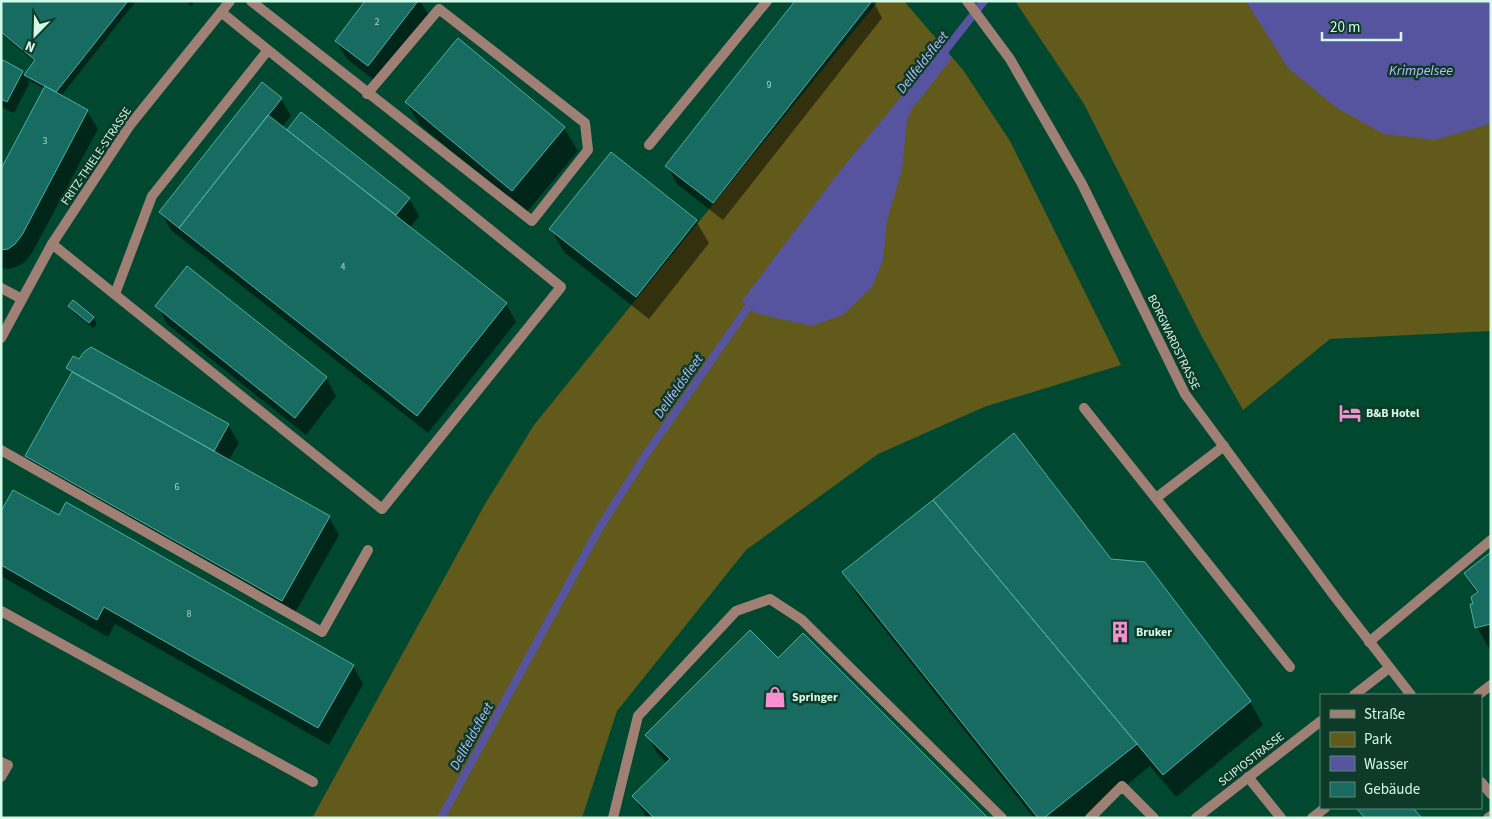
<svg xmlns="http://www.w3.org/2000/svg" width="1492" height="819" viewBox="0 0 1492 819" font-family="'Source Sans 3',sans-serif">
	<rect width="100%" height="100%" fill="#004830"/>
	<!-- green -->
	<path fill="#615a1a" d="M878,1H904L963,70L1010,141L1121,365L984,407L878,454L746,550L617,711L582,818H312L485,504L534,425Z
		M1015,1H1491V331L1330,339L1243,410L1202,337L1084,104Z"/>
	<!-- water -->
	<path fill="#57549f" d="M1246,1H1491V122L1486,125L1435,140L1384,134L1337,108L1288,68Z
		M942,45L952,58L912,109L907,120L902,170L887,220L883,260L872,287L843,315L811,326L755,313L742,301L840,171L892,108Z"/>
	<!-- shadow -->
	<path fill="#0007" d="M1,1H136L61,96L87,111L98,129L32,253L25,262L18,266L9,269L1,268V172L45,89L27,80L29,84L14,113L1,107V60L22,72L25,76L35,62L1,34Z
		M186,1H195L191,6Z
		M367,1H420L430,17L378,83L347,59L336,41Z
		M797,1H873L882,18L723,220L677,184L667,166Z
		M458,40L564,128L578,151L526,213L420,125L406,102Z
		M281,99L291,116L282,127L409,198L419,216L410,228L506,304L516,322L428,433L171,230L161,212Z
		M696,221L709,243L649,319L564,252L551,230Z
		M73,302L93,318L97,324L93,328L73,312L69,306Z
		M157,306L326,378L336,396L306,435L167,324Z
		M68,368L228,425L239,443L228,461L329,517L339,535L292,618L36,474L26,456L72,375Z
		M1014,435L1110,560L1145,563L1250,702L1263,725L1176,797L1150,766L1086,818H1034L857,595L844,572L934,502Z
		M1,514L59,517L353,666L363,684L329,745L115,624L108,637L1,576Z
		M1491,553V650H1490L1477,627L1474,605L1477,594L1465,574Z
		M778,660L987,818H647L634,797L667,763L657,753L647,735Z
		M1357,808H1412L1420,818H1360L1362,816Z"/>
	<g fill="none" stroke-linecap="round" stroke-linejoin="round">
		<!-- stream -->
		<path stroke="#57549f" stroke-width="8" d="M940,57L984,1
			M441,818L600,527L647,453L753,300"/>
	</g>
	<!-- building -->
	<path fill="#186b61" stroke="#4bb1a3" d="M1,1H128L56,92L24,75L35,60L1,32Z
		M365,1H418L368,66L335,41Z
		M795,1H872L713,203L665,166Z
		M458,38L565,127L512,191L405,102Z
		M3,60L23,71L7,102L1,99V64Z
		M262,82L282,98L179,228L159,212Z
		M45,86L88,110L22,235L15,244L8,249L1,250V169Z
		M301,112L410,198L396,215L287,130Z
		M268,115L507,303L417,416L179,228Z
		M611,152L697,220L636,297L549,229Z
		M187,266L327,377L295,418L155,306Z
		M73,300L94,317L89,323L68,306Z
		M91,347L229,424L214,451L66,368L73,356L79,359L84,352Z
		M72,372L330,516L282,601L25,456Z
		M1014,433L1111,559L1145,562L1251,701L1163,775L933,500Z
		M13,490L59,515L66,502L354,665L318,728L104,607L97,620L1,565V511Z
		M933,500L1137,744L1044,818H1038L842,572Z
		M1491,552V624L1475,628L1470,604H1473L1471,597L1478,592L1464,573Z
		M750,630L778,658L803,633L988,818H654L632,796L670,759L645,735Z
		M1356,808H1413L1422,818H1365Z"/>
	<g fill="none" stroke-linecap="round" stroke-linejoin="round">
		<!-- service -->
		<path stroke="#a08074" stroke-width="10" d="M251,1L532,221L588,150L585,123L439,9L367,94
			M649,145L767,1
			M52,244L382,509L561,287L221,12
			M115,294L152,196L268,50
			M1084,408L1290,667
			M1,450L322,632L368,550
			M1156,498L1224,446
			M1,611L313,782
			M1369,642L1491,540
			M1478,695L1491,685
			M1,762L8,765L1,777
			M1248,777L1281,818
			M613,818L638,716L736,611L770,599L802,620L1002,818
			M1090,818L1122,786L1154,818
			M1312,818L1325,808
			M1488,818L1491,816"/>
		<!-- minor -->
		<path stroke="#a08074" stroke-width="10" d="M967,1L1010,59L1082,184L1185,394L1335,597L1411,695
			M1,288L22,299
			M1,338L52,244L130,125L230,1
			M1354,695L1389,668
			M1481,782L1491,794
			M1196,818L1321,721"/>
	</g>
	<!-- icons -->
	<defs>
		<g id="hotel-bare" transform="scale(1.725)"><path d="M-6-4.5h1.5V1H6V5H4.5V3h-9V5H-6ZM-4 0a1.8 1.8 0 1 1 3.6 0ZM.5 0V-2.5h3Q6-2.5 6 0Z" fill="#f690d0" stroke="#0d3a29" stroke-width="2.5" paint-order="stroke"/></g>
		<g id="building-bare" transform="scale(1.725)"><path d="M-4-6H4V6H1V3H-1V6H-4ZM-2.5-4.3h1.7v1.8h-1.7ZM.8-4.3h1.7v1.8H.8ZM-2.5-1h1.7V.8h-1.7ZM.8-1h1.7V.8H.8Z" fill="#f690d0" stroke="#0d3a29" stroke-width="2.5" paint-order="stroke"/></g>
		<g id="shop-bare" transform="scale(1.725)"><path d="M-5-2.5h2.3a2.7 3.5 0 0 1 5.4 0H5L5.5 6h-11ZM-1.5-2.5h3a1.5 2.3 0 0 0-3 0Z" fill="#f690d0" stroke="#0d3a29" stroke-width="2.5" paint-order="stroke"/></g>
	</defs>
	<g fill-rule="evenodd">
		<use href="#hotel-bare" x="1350" y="413"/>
		<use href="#building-bare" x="1120" y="632"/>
		<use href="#shop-bare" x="775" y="697"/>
	</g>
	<g text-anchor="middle" stroke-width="5" stroke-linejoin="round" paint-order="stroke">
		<!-- number labels -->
		<g font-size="10" fill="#a4d6c5">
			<text x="377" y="25">2</text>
			<text x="769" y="88">9</text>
			<text x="45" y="144">3</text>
			<text x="343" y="270">4</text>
			<text x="177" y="490">6</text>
			<text x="189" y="617">8</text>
		</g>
		<!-- street labels -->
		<g font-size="12" fill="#d3fae6" stroke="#0d3a29">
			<text transform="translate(96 156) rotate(-56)" y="4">FRITZ-THIELE-STRASSE</text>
			<text transform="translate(1174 342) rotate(64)" y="4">BORGWARDSTRASSE</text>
			<text transform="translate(1251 759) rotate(-38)" y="4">SCIPIOSTRASSE</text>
		</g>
		<!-- poi labels -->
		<g font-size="12" font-weight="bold" fill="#d3fae6" stroke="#0d3a29" text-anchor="start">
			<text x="1366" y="417">B&amp;B Hotel</text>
			<text x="1136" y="636">Bruker</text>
			<text x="792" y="701">Springer</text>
		</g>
		<!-- water labels -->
		<g font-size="14" font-style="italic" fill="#bcbdfd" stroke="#0d3a29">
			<text transform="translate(922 62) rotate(-52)" y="5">Dellfeldsfleet</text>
			<text x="1421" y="75">Krimpelsee</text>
			<text transform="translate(678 386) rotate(-55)" y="5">Dellfeldsfleet</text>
			<text transform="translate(471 736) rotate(-61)" y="5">Dellfeldsfleet</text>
		</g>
	</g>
	<!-- border -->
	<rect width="1492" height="819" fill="none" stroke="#d3fae6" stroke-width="5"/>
	<!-- legend -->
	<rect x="1320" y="694" width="162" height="115" fill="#0d3a29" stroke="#5c8775"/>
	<rect x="1330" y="710" width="25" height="8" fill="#a08074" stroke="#5c8775"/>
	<text x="1364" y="719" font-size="15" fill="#d3fae6">Straße</text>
	<rect x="1330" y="732" width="25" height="15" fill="#615a1a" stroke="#5c8775"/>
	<text x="1364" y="744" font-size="15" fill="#d3fae6">Park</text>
	<rect x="1330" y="756" width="25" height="15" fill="#57549f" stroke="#5c8775"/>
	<text x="1364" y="769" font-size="15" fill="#d3fae6">Wasser</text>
	<rect x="1330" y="782" width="25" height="15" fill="#186b61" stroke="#5c8775"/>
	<text x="1364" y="794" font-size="15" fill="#d3fae6">Gebäude</text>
	<!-- north arrow -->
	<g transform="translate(35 35) rotate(203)" stroke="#0d3a29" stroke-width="4" paint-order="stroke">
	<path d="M0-4L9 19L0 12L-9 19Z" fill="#d3fae6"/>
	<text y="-8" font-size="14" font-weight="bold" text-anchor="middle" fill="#d3fae6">N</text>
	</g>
	<!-- scale -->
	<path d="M1322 32v8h79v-8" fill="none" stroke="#d3fae6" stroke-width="2.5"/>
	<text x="1330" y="32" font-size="15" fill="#d3fae6" stroke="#0d3a29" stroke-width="4" paint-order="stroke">20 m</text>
</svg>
